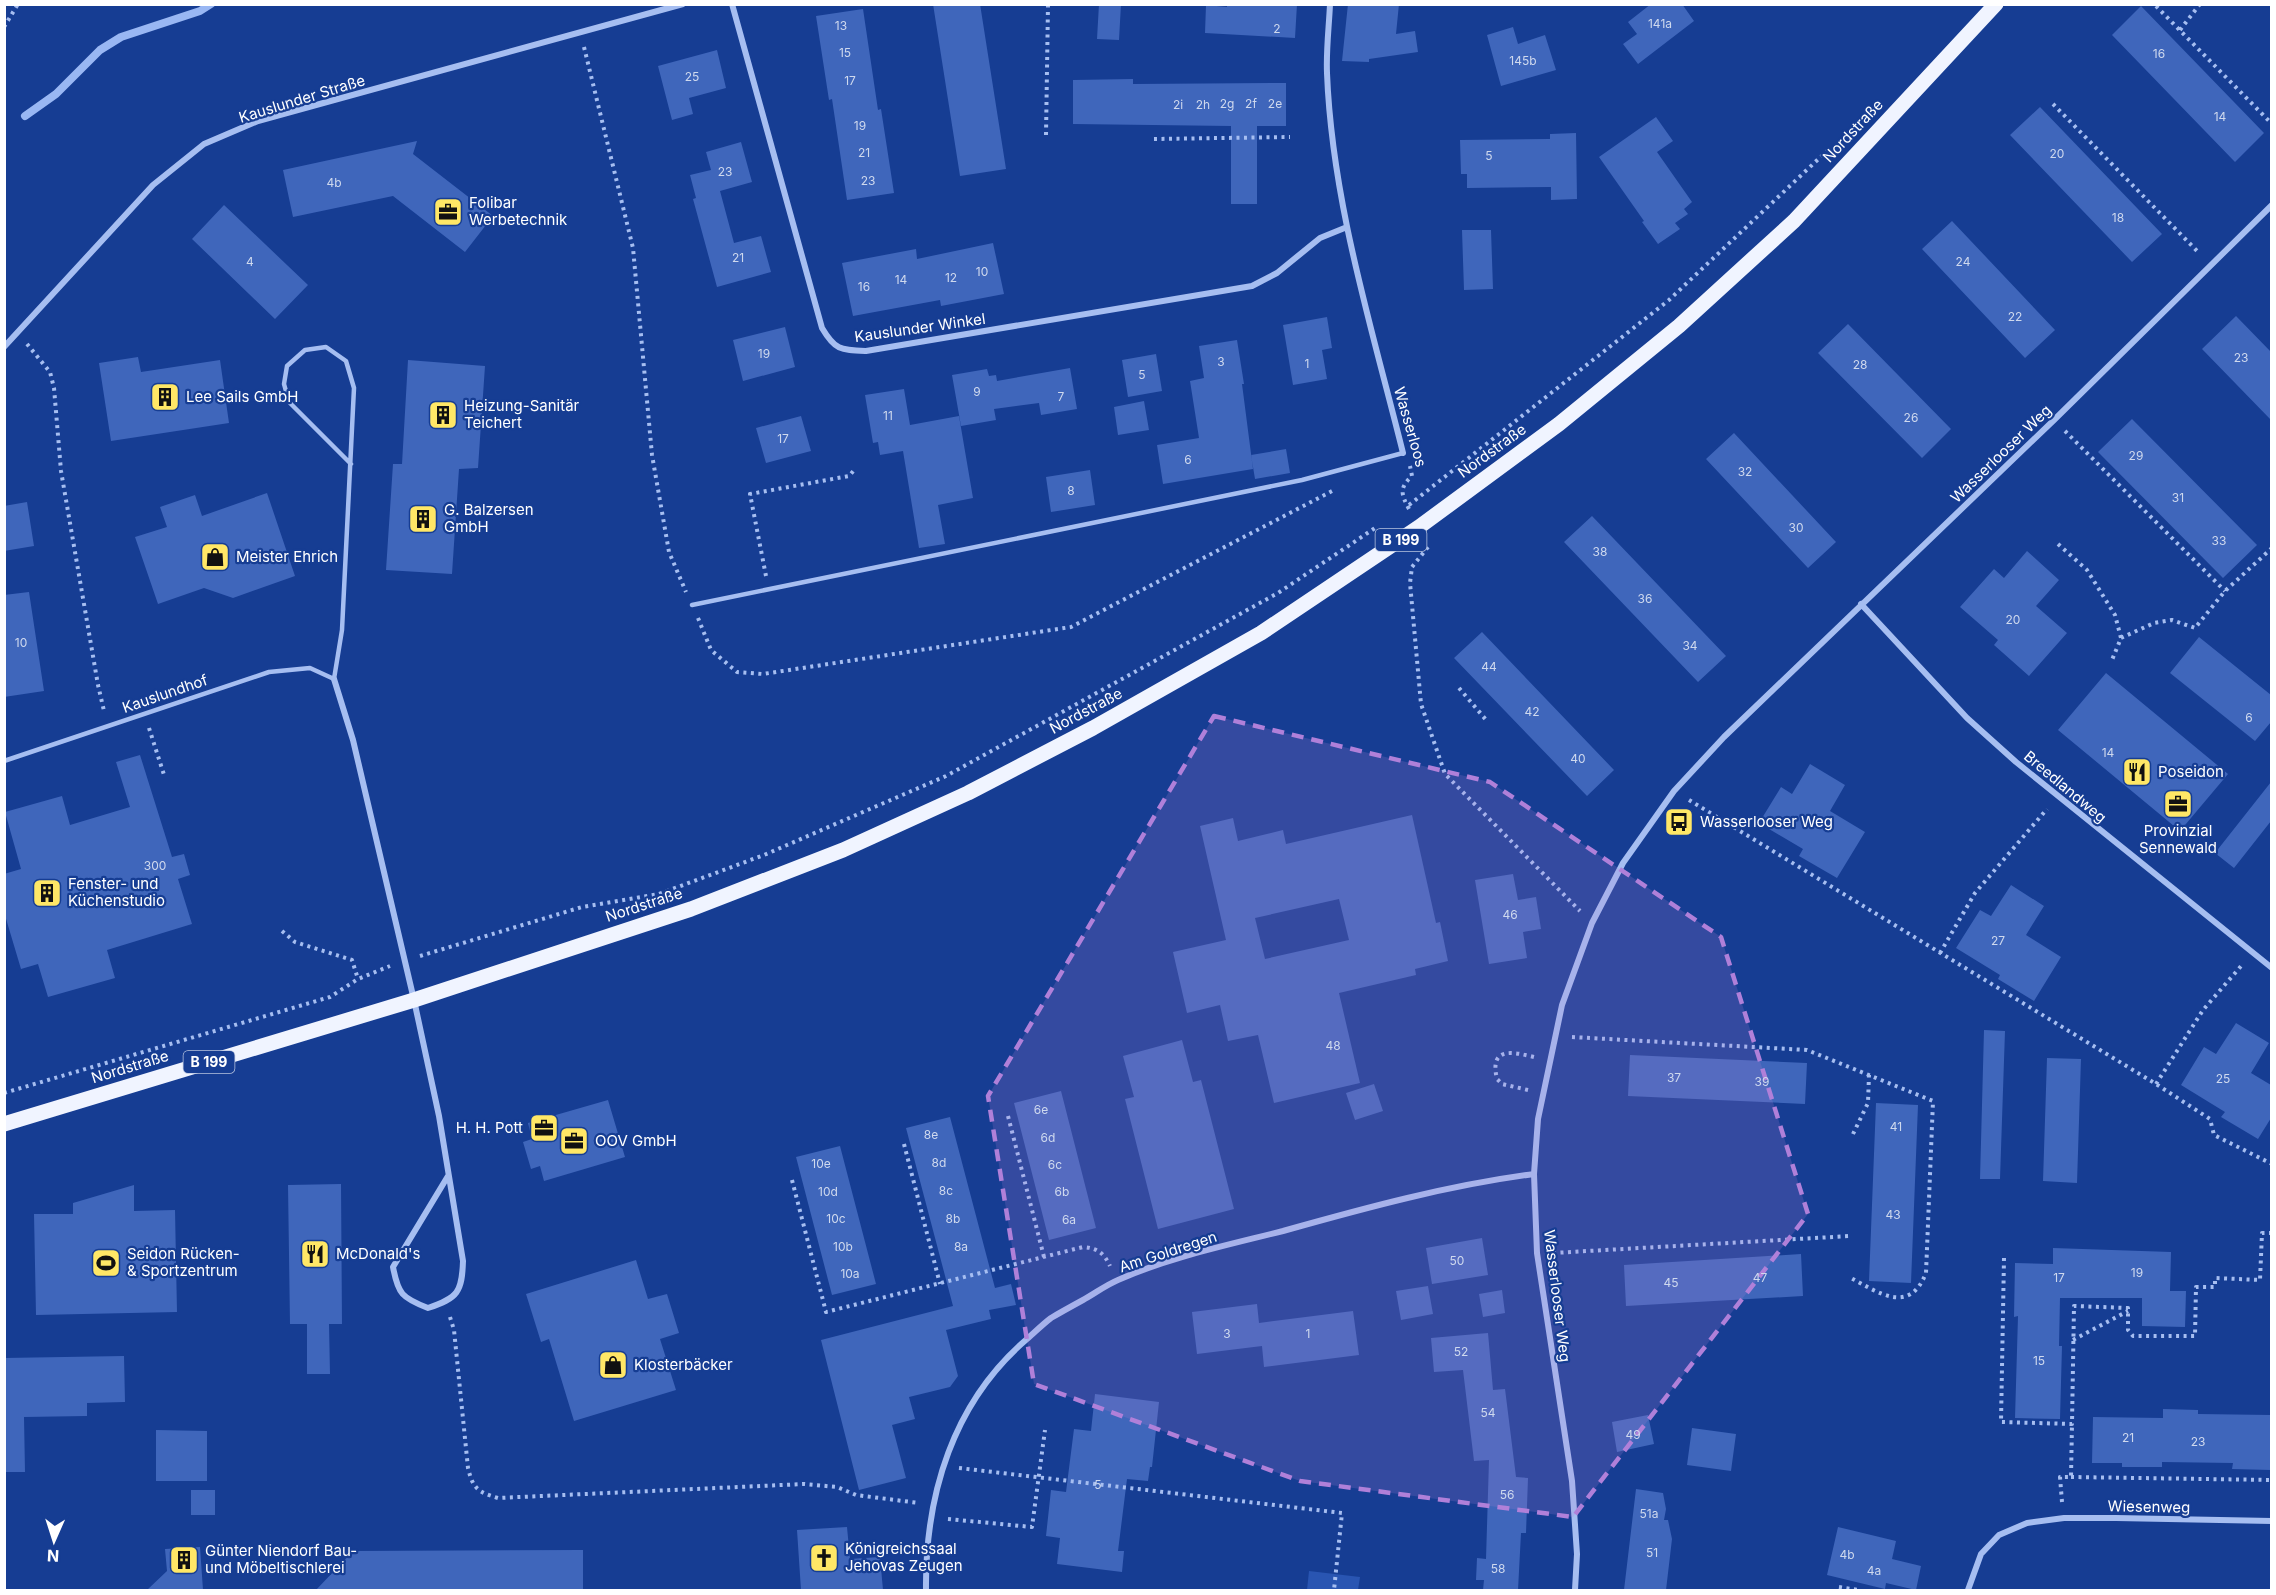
<svg xmlns="http://www.w3.org/2000/svg" width="2276" height="1595" viewBox="0 0 2276 1595" font-family="Inter,sans-serif">
	<rect width="100%" height="100%" fill="#163d93"/>
	<!-- green -->
	<path fill="#2955b2" d="M1309,1571L1360,1577L1358,1590H1307Z"/>
	<g fill="none" stroke-linecap="round" stroke-linejoin="round">
		<!-- stream -->
		<path stroke="#99b7f3" stroke-width="8" d="M25,116L56,94L100,50L121,37L200,11L211,4"/>
	</g>
	<!-- building -->
	<path fill="#3f66bb" fill-rule="evenodd" d="M933,4H980L1006,169L960,176Z
		M1099,4H1121L1119,40L1097,39Z
		M1227,4H1297L1295,38L1205,33L1206,5L1227,7Z
		M1348,4H1399L1396,34L1415,31L1418,52L1369,59V62L1342,61Z
		M1651,4H1682L1694,21L1638,64L1623,44L1637,34L1628,22Z
		M2141,6L2264,133L2235,162L2112,35Z
		M863,9L878,110L881,109L894,193L847,200L832,99L829,100L816,16Z
		M1513,27L1518,44L1545,35L1556,70L1501,86L1487,35Z
		M717,50L726,88L689,98L693,114L672,120L658,66Z
		M1133,79V84L1286,83V126H1257V204H1231V126L1073,124V80Z
		M2040,107L2162,234L2132,262L2010,135Z
		M1656,117L1673,141L1657,152L1692,202L1684,209L1688,214L1675,223L1680,229L1658,244L1642,222L1644,221L1599,157Z
		M1576,133L1577,199L1551,200V187L1467,188V174H1461L1460,140L1550,139V134Z
		M417,141L413,154L493,216L465,252L393,196L293,217L283,170Z
		M741,142L752,182L720,191L734,243L761,236L771,272L717,287L693,199L696,198L690,175L711,170L706,152Z
		M224,205L308,285L275,319L192,239Z
		M1952,221L2055,330L2025,358L1922,249Z
		M1462,230H1491L1493,289L1464,290Z
		M993,243L1004,294L941,306L940,300L853,316L842,263L916,249L917,259Z
		M2236,316L2271,352V420L2202,349Z
		M1327,317L1332,348L1322,350L1327,379L1293,385L1283,325Z
		M1848,324L1951,429L1922,458L1818,353Z
		M785,327L795,367L743,381L733,340Z
		M1237,340L1244,384H1242L1253,469L1163,484L1157,445L1199,438L1190,381L1204,378L1199,346Z
		M1156,354L1162,391L1128,397L1122,360Z
		M138,357L141,372L220,360L229,423L111,441L99,363Z
		M408,360L485,366L478,468L459,469L452,574L386,570L393,464H402Z
		M1070,368L1077,409L1041,415L1039,403L994,409L996,420L961,426L952,375L987,369L989,376L996,375L997,381Z
		M904,389L910,425L959,416L973,498L938,505L945,544L919,548L903,451L880,455L878,442L873,443L865,395Z
		M1144,401L1149,430L1118,435L1114,407Z
		M801,416L811,451L766,463L756,428Z
		M2132,419L2257,545L2223,578L2098,452Z
		M1734,433L1836,542L1808,568L1706,459Z
		M1286,449L1290,473L1255,479L1251,455Z
		M1090,470L1095,505L1051,512L1046,477Z
		M267,493L295,576L233,598L204,588L158,604L135,537L167,527L160,507L195,495L202,516Z
		M27,502L34,546L4,551V506Z
		M1592,516L1726,656L1698,682L1564,542Z
		M2027,551L2059,580L2036,606L2067,633L2029,676L1994,645L1998,640L1960,607L1994,569L2004,578Z
		M29,592L44,691L4,697V595Z
		M1482,632L1614,770L1587,796L1454,658Z
		M2199,637L2271,695V722L2255,741L2170,673Z
		M2106,673L2228,774L2180,831L2058,730Z
		M140,755L172,857L184,854L190,875L178,879L192,924L107,950L115,978L48,997L38,964L21,969L4,912V874L21,869L5,812L62,796L70,825L130,807L116,762Z
		M1810,764L1845,785L1830,811L1865,832L1837,878L1799,856L1803,849L1759,823L1781,787L1792,794Z
		M2271,782V821L2234,868L2215,853Z
		M1412,815L1436,923L1440,922L1448,961L1415,969L1416,975L1339,993L1360,1083L1274,1103L1258,1035L1228,1041L1220,1005L1187,1013L1173,952L1226,940L1200,826L1233,818L1238,841L1283,830L1286,844ZM1339,899L1349,940L1265,959L1255,918Z
		M1513,874L1518,900L1536,897L1541,929L1523,932L1527,958L1489,964L1475,880Z
		M2011,885L2044,906L2026,935L2061,957L2034,1001L1998,979L2000,975L1956,948L1980,910L1991,916Z
		M2236,1023L2269,1043L2251,1073L2271,1085V1118L2258,1139L2221,1117L2225,1112L2181,1085L2204,1047L2216,1054Z
		M1984,1030L2005,1031L2000,1179H1980Z
		M1182,1040L1193,1082L1201,1080L1234,1209L1158,1229L1125,1099L1134,1097L1123,1056Z
		M1630,1055L1807,1063L1805,1104L1628,1096Z
		M2047,1058L2081,1059L2077,1183L2043,1181Z
		M1374,1084L1383,1111L1355,1120L1346,1093Z
		M1061,1091L1096,1228L1049,1240L1014,1103Z
		M608,1100L625,1157L544,1181L540,1166L531,1169L523,1142L532,1139L528,1123Z
		M1876,1103L1918,1105L1911,1283L1869,1281Z
		M950,1117L995,1288L1011,1284L1016,1305L989,1310L991,1319L946,1330L958,1376L950,1387L909,1397L915,1419L892,1425L906,1478L859,1490L821,1340L953,1306L906,1128Z
		M840,1146L876,1284L832,1295L796,1157Z
		M341,1184L342,1324H329L330,1374H307V1324H290L288,1185Z
		M134,1185V1211L175,1210L177,1312L36,1315L34,1214H73V1203Z
		M1482,1238L1488,1275L1432,1284L1426,1248Z
		M2053,1248L2171,1252L2170,1291H2186L2185,1327L2142,1326V1298H2060L2059,1346H2062L2060,1419L2015,1418L2018,1316L2014,1317L2015,1263L2053,1264Z
		M1801,1254L1803,1296L1626,1306L1624,1265Z
		M636,1260L648,1299L667,1294L679,1333L660,1339L676,1390L574,1421L549,1339L541,1342L526,1294Z
		M1428,1286L1433,1314L1401,1320L1396,1291Z
		M1502,1290L1505,1313L1483,1317L1479,1294Z
		M1257,1304L1259,1323L1353,1311L1359,1355L1264,1367L1262,1346L1197,1354L1192,1312Z
		M1488,1333L1493,1390L1505,1389L1516,1477L1528,1478L1526,1533H1521L1518,1590H1483L1484,1580H1476L1477,1558L1486,1559L1489,1460L1474,1461L1463,1370L1434,1372L1431,1338Z
		M124,1356L125,1402L87,1403V1416L24,1417L25,1472H4V1358Z
		M1095,1394L1159,1402L1152,1467H1150L1148,1481L1127,1479L1118,1551H1124L1122,1572L1057,1564L1060,1538L1046,1536L1051,1490L1066,1492L1074,1429L1091,1431Z
		M2163,1409L2198,1410V1414L2271,1415V1470L2232,1469L2233,1463L2162,1462V1467H2122V1463H2092L2093,1417L2163,1418Z
		M1648,1415L1654,1444L1617,1452L1612,1422Z
		M1692,1428L1736,1434L1731,1471L1687,1465Z
		M156,1430L207,1431V1481H156Z
		M1636,1489L1663,1493L1666,1509L1664,1520H1668L1672,1539L1666,1590H1624Z
		M191,1490H215V1515H191Z
		M847,1527L850,1559L880,1557L883,1590H801L797,1530Z
		M1838,1527L1896,1541L1892,1559L1921,1566L1916,1590L1886,1583L1885,1589L1827,1575Z
		M200,1547L203,1590H147L167,1571L165,1549Z
		M583,1550V1590H316L353,1551Z"/>
	<g fill="none" stroke-linecap="round" stroke-linejoin="round">
		<!-- path -->
		<path stroke="#a6bef1" stroke-width="4" stroke-dasharray="3 4.5" stroke-linecap="butt" d="M2156,6L2272,124
			M4,27L18,4
			M2180,30L2200,4
			M584,47L633,248L652,455L669,552L686,592
			M2053,104L2200,254
			M1046,135L1048,4
			M1154,139L1290,137
			M27,344L50,372L54,388L61,471L98,685L104,711
			M2065,431L2225,591
			M1409,505L1669,300L1829,149
			M1409,509C1401,494 1399,488 1412,476L1410,466
			M2058,544L2087,570L2115,615L2121,638L2112,660
			M1428,547L1412,567L1410,583L1421,704L1445,774L1580,911
			M766,576L750,494L849,476L855,469
			M698,618L711,650L737,672L763,674L1071,627L1334,490
			M2121,638L2154,623L2172,620L2195,628L2225,591L2272,548
			M1459,688L1487,721
			M149,728L165,778
			M1689,800L2156,1084L2210,1119L2214,1135L2272,1164
			M282,931L295,942L352,960L358,979
			M1940,953L1975,893L2047,809
			M420,956L582,907L659,894L764,855L946,776L1278,593L1378,526
			M1572,1037L1807,1050L1933,1101L1926,1273C1909,1316 1878,1292 1849,1277
			M2156,1084L2203,1010L2242,965
			M1528,1090L1502,1084L1497,1079C1489,1046 1513,1052 1534,1057
			M4,1093L330,997L358,979L390,966
			M1008,1116L1044,1257
			M1853,1134L1868,1103L1869,1075
			M904,1144L940,1284
			M792,1180L826,1312L1083,1247C1097,1248 1104,1253 1110,1266
			M1553,1253L1850,1236
			M2004,1258L2001,1422L2072,1424L2074,1306L2128,1308V1330L2133,1336H2195L2196,1287H2215V1278L2260,1280L2262,1233H2272
			M450,1317L454,1330L468,1468C473,1489 478,1492 498,1498L804,1484L837,1487L856,1495L919,1503
			M2073,1340L2128,1311
			M959,1468L1342,1513L1334,1590
			M2071,1477L2272,1480
			M2062,1502L2060,1477H2071L2072,1424
			M948,1519L1032,1527L1045,1430
			M1839,1587L1858,1590"/>
		<!-- service -->
		<path stroke="#a6bef1" stroke-width="4.5" d="M692,605L1302,480L1403,453
			M4,761L269,672L310,668L334,679L342,630L354,388L346,361L326,347L305,350L287,366L284,384L289,402L351,464"/>
		<!-- minor -->
		<path stroke="#a6bef1" stroke-width="6" d="M732,4L822,328C835,350 840,350 866,351L1252,286L1277,273L1320,238L1347,227
			M1330,4C1329,27 1326,50 1327,73C1332,202 1372,328 1403,453
			M4,347L153,185L204,144L258,121L683,4
			M1861,604L1967,718L2016,762L2272,968
			M334,679L353,740L414,1000L439,1116L463,1261C462,1292 458,1298 428,1308C402,1298 398,1294 393,1267L448,1176
			M926,1590C925,1495 953,1402 1027,1339C1035,1332 1043,1324 1051,1318C1061,1312 1072,1306 1083,1300C1094,1294 1106,1285 1118,1280C1170,1257 1228,1245 1283,1231C1365,1208 1449,1185 1534,1174
			M1575,1590L1577,1554L1572,1481L1537,1253L1534,1174L1538,1119L1562,1005L1592,923L1623,863L1674,791L1724,737L2054,420L2272,205
			M1968,1590L1981,1554L1999,1535L2027,1523L2064,1518H2116L2272,1521"/>
		<!-- primary -->
		<path stroke="#f0f4ff" stroke-width="15" d="M4,1124L414,1000L691,909L843,850L968,793L1093,728L1261,633L1419,527L1559,424L1679,326L1794,221L1996,4"/>
	</g>
	<!-- marked area -->
	<path fill="#b080d9" fill-opacity="0.2" stroke="#b080d9" stroke-width="4.5" stroke-dasharray="12 8" stroke-linejoin="round" d="M1214,716L1490,782L1721,937L1808,1214L1573,1517L1300,1481L1034,1384L988,1096Z"/>
	<!-- icons -->
	<defs>
		<g id="office-square" transform="scale(1.5)"><rect x="-9" y="-9" width="18" height="18" rx="4" fill="#ffe766" stroke="#163d93"/><path d="M-6-3h4V-5.5h4V-3h4V5H-6ZM-1-4.5V-3h2v-1.5ZM-6 0V1H6V0Z" fill="#111"/></g>
		<g id="building-square" transform="scale(1.5)"><rect x="-9" y="-9" width="18" height="18" rx="4" fill="#ffe766" stroke="#163d93"/><path d="M-4-6H4V6H1V3H-1V6H-4ZM-2.5-4.3h1.7v1.8h-1.7ZM.8-4.3h1.7v1.8H.8ZM-2.5-1h1.7V.8h-1.7ZM.8-1h1.7V.8H.8Z" fill="#111"/></g>
		<g id="shop-square" transform="scale(1.5)"><rect x="-9" y="-9" width="18" height="18" rx="4" fill="#ffe766" stroke="#163d93"/><path d="M-5-2.5h2.3a2.7 3.5 0 0 1 5.4 0H5L5.5 6h-11ZM-1.5-2.5h3a1.5 2.3 0 0 0-3 0Z" fill="#111"/></g>
		<g id="restaurant-square" transform="scale(1.5)"><rect x="-9" y="-9" width="18" height="18" rx="4" fill="#ffe766" stroke="#163d93"/><path d="M-5-6h1v4h1v-4h1v4h1v-4h1v5L-1.5 .5V6h-2V.5L-5-1ZM5-6V6H3V1.5H1.5Q1.5-4 5-6Z" fill="#111"/></g>
		<g id="bus-square" transform="scale(1.5)"><rect x="-9" y="-9" width="18" height="18" rx="4" fill="#ffe766" stroke="#163d93"/><path d="M-5-6H5V4H4V6H2V4H-2V6H-4V4H-5ZM-3.5-4V0h7V-4ZM-3.5 1.2v1.5H-2V1.2ZM2 1.2v1.5H3.5V1.2Z" fill="#111"/></g>
		<g id="stadium-square" transform="scale(1.5)"><rect x="-9" y="-9" width="18" height="18" rx="4" fill="#ffe766" stroke="#163d93"/><path d="M0-5a6.5 5 0 1 0 0 10a6.5 5 0 1 0 0-10ZM-3.5-1.8h7v3.6h-7Z" fill="#111"/></g>
		<g id="church-square" transform="scale(1.5)"><rect x="-9" y="-9" width="18" height="18" rx="4" fill="#ffe766" stroke="#163d93"/><path d="M-1.2-6h2.4v3.5h3.3v2.4h-3.3V6h-2.4V-.1h-3.3v-2.4h3.3Z" fill="#111"/></g>
	</defs>
	<g fill-rule="evenodd">
		<use href="#office-square" x="448" y="212"/>
		<use href="#building-square" x="165" y="397"/>
		<use href="#building-square" x="443" y="415"/>
		<use href="#building-square" x="423" y="519"/>
		<use href="#shop-square" x="215" y="557"/>
		<use href="#restaurant-square" x="2137" y="772"/>
		<use href="#office-square" x="2178" y="804"/>
		<use href="#bus-square" x="1679" y="822"/>
		<use href="#building-square" x="47" y="893"/>
		<use href="#office-square" x="544" y="1128"/>
		<use href="#office-square" x="574" y="1141"/>
		<use href="#restaurant-square" x="315" y="1254"/>
		<use href="#stadium-square" x="106" y="1263"/>
		<use href="#shop-square" x="613" y="1365"/>
		<use href="#church-square" x="824" y="1558"/>
		<use href="#building-square" x="184" y="1560"/>
	</g>
	<g text-anchor="middle" stroke-width="4.5" stroke-linejoin="round" paint-order="stroke">
		<!-- number labels -->
		<g font-size="12" fill="#cfd9ee">
			<text x="1660" y="28">141a</text>
			<text x="841" y="30">13</text>
			<text x="1277" y="33">2</text>
			<text x="845" y="57">15</text>
			<text x="2159" y="58">16</text>
			<text x="1523" y="65">145b</text>
			<text x="692" y="81">25</text>
			<text x="850" y="85">17</text>
			<text x="1227" y="108">2g</text>
			<text x="1251" y="108">2f</text>
			<text x="1275" y="108">2e</text>
			<text x="1178" y="109">2i</text>
			<text x="1203" y="109">2h</text>
			<text x="2220" y="121">14</text>
			<text x="860" y="130">19</text>
			<text x="864" y="157">21</text>
			<text x="2057" y="158">20</text>
			<text x="1489" y="160">5</text>
			<text x="725" y="176">23</text>
			<text x="868" y="185">23</text>
			<text x="334" y="187">4b</text>
			<text x="2118" y="222">18</text>
			<text x="738" y="262">21</text>
			<text x="250" y="266">4</text>
			<text x="1963" y="266">24</text>
			<text x="982" y="276">10</text>
			<text x="951" y="282">12</text>
			<text x="901" y="284">14</text>
			<text x="864" y="291">16</text>
			<text x="2015" y="321">22</text>
			<text x="764" y="358">19</text>
			<text x="2241" y="362">23</text>
			<text x="1221" y="366">3</text>
			<text x="1307" y="368">1</text>
			<text x="1860" y="369">28</text>
			<text x="1142" y="379">5</text>
			<text x="977" y="396">9</text>
			<text x="1061" y="401">7</text>
			<text x="888" y="420">11</text>
			<text x="1911" y="422">26</text>
			<text x="783" y="443">17</text>
			<text x="2136" y="460">29</text>
			<text x="1188" y="464">6</text>
			<text x="1745" y="476">32</text>
			<text x="1071" y="495">8</text>
			<text x="2178" y="502">31</text>
			<text x="1796" y="532">30</text>
			<text x="2219" y="545">33</text>
			<text x="1600" y="556">38</text>
			<text x="1645" y="603">36</text>
			<text x="2013" y="624">20</text>
			<text x="21" y="647">10</text>
			<text x="1690" y="650">34</text>
			<text x="1489" y="671">44</text>
			<text x="1532" y="716">42</text>
			<text x="2249" y="722">6</text>
			<text x="2108" y="757">14</text>
			<text x="1578" y="763">40</text>
			<text x="155" y="870">300</text>
			<text x="1510" y="919">46</text>
			<text x="1998" y="945">27</text>
			<text x="1333" y="1050">48</text>
			<text x="1674" y="1082">37</text>
			<text x="2223" y="1083">25</text>
			<text x="1762" y="1086">39</text>
			<text x="1041" y="1114">6e</text>
			<text x="1896" y="1131">41</text>
			<text x="931" y="1139">8e</text>
			<text x="1048" y="1142">6d</text>
			<text x="939" y="1167">8d</text>
			<text x="821" y="1168">10e</text>
			<text x="1055" y="1169">6c</text>
			<text x="946" y="1195">8c</text>
			<text x="828" y="1196">10d</text>
			<text x="1062" y="1196">6b</text>
			<text x="1893" y="1219">43</text>
			<text x="836" y="1223">10c</text>
			<text x="953" y="1223">8b</text>
			<text x="1069" y="1224">6a</text>
			<text x="843" y="1251">10b</text>
			<text x="961" y="1251">8a</text>
			<text x="1457" y="1265">50</text>
			<text x="2137" y="1277">19</text>
			<text x="850" y="1278">10a</text>
			<text x="1760" y="1282">47</text>
			<text x="2059" y="1282">17</text>
			<text x="1671" y="1287">45</text>
			<text x="1227" y="1338">3</text>
			<text x="1308" y="1338">1</text>
			<text x="1461" y="1356">52</text>
			<text x="2039" y="1365">15</text>
			<text x="1488" y="1417">54</text>
			<text x="1633" y="1439">49</text>
			<text x="2128" y="1442">21</text>
			<text x="2198" y="1446">23</text>
			<text x="1098" y="1489">5</text>
			<text x="1507" y="1499">56</text>
			<text x="1649" y="1518">51a</text>
			<text x="1652" y="1557">51</text>
			<text x="1847" y="1559">4b</text>
			<text x="1498" y="1573">58</text>
			<text x="1874" y="1575">4a</text>
		</g>
		<!-- shield labels -->
		<g fill="#163d93" stroke="#b9c5df" stroke-width="1.5">
			<rect x="1375.5" y="529" width="51" height="22" rx="4.5"/>
			<rect x="183.5" y="1051" width="51" height="22" rx="4.5"/>
		</g>
		<g font-size="14" font-weight="bold" fill="#fff">
			<text x="1401" y="545">B 199</text>
			<text x="209" y="1067">B 199</text>
		</g>
		<!-- street labels -->
		<g font-size="15" fill="#fff" stroke="#163d93">
			<text transform="translate(302 99) rotate(-17)" y="5">Kauslunder Straße</text>
			<text transform="translate(1853 131) rotate(-47)" y="5">Nordstraße</text>
			<text transform="translate(920 328) rotate(-8)" y="5">Kauslunder Winkel</text>
			<text transform="translate(1410 427) rotate(74)" y="5">Wasserloos</text>
			<text transform="translate(1492 451) rotate(-36)" y="5">Nordstraße</text>
			<text transform="translate(2001 454) rotate(-44)" y="5">Wasserlooser Weg</text>
			<text transform="translate(165 694) rotate(-19)" y="5">Kauslundhof</text>
			<text transform="translate(1086 711) rotate(-28)" y="5">Nordstraße</text>
			<text transform="translate(2065 787) rotate(40)" y="5">Breedlandweg</text>
			<text transform="translate(644 905) rotate(-18)" y="5">Nordstraße</text>
			<text transform="translate(130 1067) rotate(-17)" y="5">Nordstraße</text>
			<text transform="translate(1168 1252) rotate(-18)" y="5">Am Goldregen</text>
			<text transform="translate(1557 1296) rotate(83)" y="5">Wasserlooser Weg</text>
			<text transform="translate(2149 1507) rotate(1)" y="5">Wiesenweg</text>
		</g>
		<!-- poi labels -->
		<g font-size="15" fill="#fff" stroke="#163d93" text-anchor="start">
			<text x="469" y="208">Folibar<tspan x="469" dy="17">Werbetechnik</tspan></text>
			<text x="186" y="402">Lee Sails GmbH</text>
			<text x="464" y="411">Heizung-Sanitär<tspan x="464" dy="17">Teichert</tspan></text>
			<text x="444" y="515">G. Balzersen<tspan x="444" dy="17">GmbH</tspan></text>
			<text x="236" y="562">Meister Ehrich</text>
			<text x="2158" y="777">Poseidon</text>
			<text x="1700" y="827">Wasserlooser Weg</text>
			<text x="2178" y="836" text-anchor="middle">Provinzial<tspan x="2178" dy="17">Sennewald</tspan></text>
			<text x="68" y="889">Fenster- und<tspan x="68" dy="17">Küchenstudio</tspan></text>
			<text x="523" y="1133" text-anchor="end">H. H. Pott</text>
			<text x="595" y="1146">OOV GmbH</text>
			<text x="127" y="1259">Seidon Rücken-<tspan x="127" dy="17">&amp; Sportzentrum</tspan></text>
			<text x="336" y="1259">McDonald's</text>
			<text x="634" y="1370">Klosterbäcker</text>
			<text x="845" y="1554">Königreichssaal<tspan x="845" dy="17">Jehovas Zeugen</tspan></text>
			<text x="205" y="1556">Günter Niendorf Bau-<tspan x="205" dy="17">und Möbeltischlerei</tspan></text>
		</g>
	</g>
	<!-- border -->
	<rect width="2276" height="1595" fill="none" stroke="#ffffff" stroke-width="12"/>
	<!-- north arrow -->
	<g transform="translate(54 1541) rotate(183)" stroke="#163d93" stroke-width="4.5" paint-order="stroke">
	<path d="M0-4.5L10 22L0 15L-10 22Z" fill="#ffffff"/>
	<text y="-9" font-size="16" font-weight="bold" text-anchor="middle" fill="#ffffff">N</text>
	</g>
</svg>
